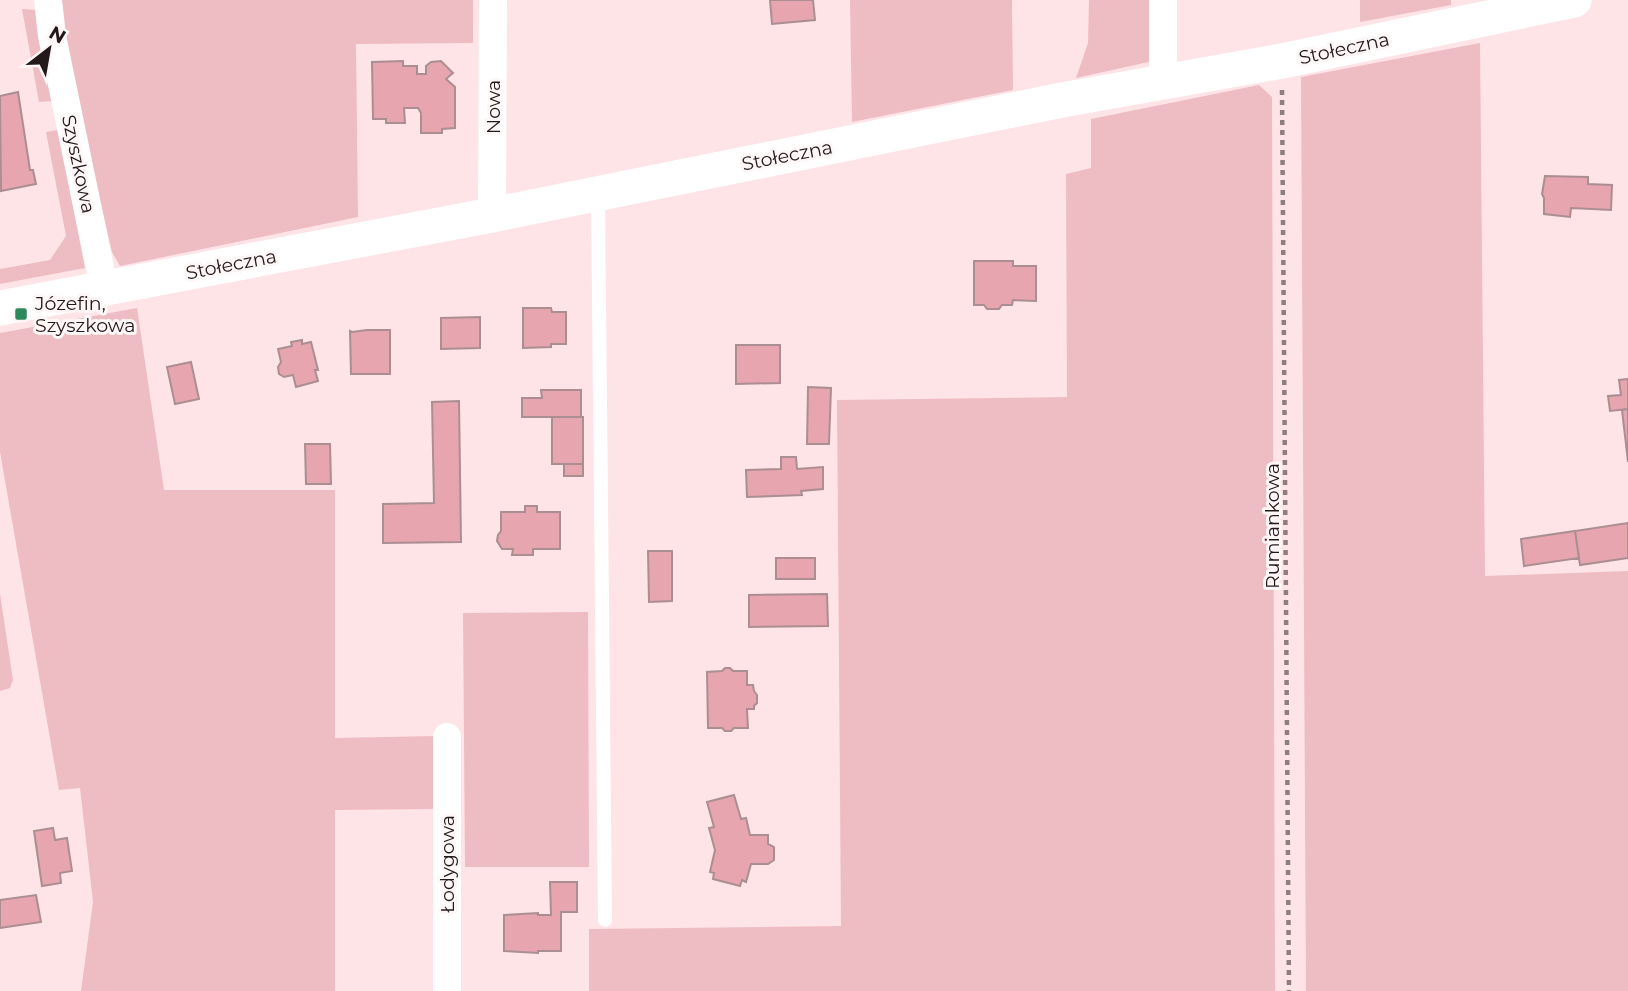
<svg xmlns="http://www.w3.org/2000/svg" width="1628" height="991" viewBox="0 0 1628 991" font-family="Montserrat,sans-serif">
	<rect width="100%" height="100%" fill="#fee4e7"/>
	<!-- green -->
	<path fill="#eebcc3" d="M60,0H473V43L356,44L358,217L120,266L112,252L64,44Z
		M850,0H1012L1013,90L852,122Z
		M1089,0H1153V61L1076,78L1088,43Z
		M1360,0H1451V5L1360,22Z
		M22,9L37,10L53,101L39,102Z
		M1480,43L1485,576L1628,571V991H1306L1301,77Z
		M1259,85L1272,97L1275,991H589V929L841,926L837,400L1067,397L1066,174L1091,168V119Z
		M58,130L85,268L0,284V269L50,260L66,236L46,132Z
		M137,308L164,490H335V738L434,736V809L335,810V991H81L93,902L80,788L59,790L0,452V333Z
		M0,594L13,680L10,688L0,691Z
		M588,612L589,867H465L463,613Z"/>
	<!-- building -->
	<path fill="#e6a5af" stroke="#ab8e91" stroke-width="2" d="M770,0H813L815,20L772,24Z
		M403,61V66H417V74H426V66L431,62L441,61L453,73L446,79L455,87V128L442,129V133H421V113L418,108H404L405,123H386V119H373L372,62Z
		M18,92L30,170H33L36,184L1,191L0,96Z
		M1545,176L1588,177V184L1612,185L1611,210L1571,208L1570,217L1544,214V198L1542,194Z
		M974,261H1013V266H1036V301L1013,300L1012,305H1002L999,309H987L984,305H974Z
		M523,308H551L552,312H566V344H551V347L523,348Z
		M480,317V348L441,349V318Z
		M367,330H390V374H351L350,331L352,332Z
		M302,340V344L311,342L318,370H315L318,381L296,387L293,375L284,377L279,374L278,367L281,362L278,349L292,346L291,342Z
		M736,345H780V383L736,384Z
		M191,362L199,399L175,404L167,367Z
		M1628,379V409L1610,411L1608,396L1621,395L1619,380Z
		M808,387L831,388L829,444H807Z
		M541,390H581V417H522V398H542Z
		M459,401L461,542L383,543V504L434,503L432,402Z
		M1628,409V462L1622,410Z
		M552,417H583V464H552Z
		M305,444H330L331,484H306Z
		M781,457H796L797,469L823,467V489L801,491L802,495L747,497L746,470L781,469Z
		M564,464H583V476H564Z
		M525,506H537V512H560V549H533V555H512L513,549H502L497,541L498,535L501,531V512H525Z
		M1628,523V558L1580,565L1575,531Z
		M1575,531L1579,558L1524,566L1521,539Z
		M648,551H672V601L649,602Z
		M776,558H815V579H776Z
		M827,594L828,626L749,627V595Z
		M725,668H730L733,671H747V685H753L754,691L757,695V703L754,706V709H747L748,728H734L731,731H725L722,728H708L707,672L722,671Z
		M734,795L741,819L746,818L750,835H768V844L774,847V860L768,864H751L746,882L742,880L740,886L713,879L714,873L710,872L715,850L709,828L714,827L707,802Z
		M53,828L55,840L67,838L72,871L60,873L61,883L42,886L34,831Z
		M550,882H577V912H561V951H538V953L504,951V915L538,913V915H551Z
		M36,895L41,922L0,928V900Z"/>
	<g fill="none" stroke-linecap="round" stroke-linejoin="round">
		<!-- path -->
		<path stroke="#8f7d7f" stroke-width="4.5" stroke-dasharray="5 5" stroke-linecap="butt" d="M1282,90L1289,991"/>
		<!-- service -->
		<path stroke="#fff" stroke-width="14" d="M598,194L605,920"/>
		<!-- minor -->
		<path stroke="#fff" stroke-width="28" d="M48,0L52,36L104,287
			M1163,0V83
			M492,215L493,0
			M447,737V991"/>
		<!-- tertiary -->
		<path stroke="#fff" stroke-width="35" d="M0,308L492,215L1062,100L1282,61L1574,0"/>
	</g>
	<!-- markers -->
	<rect fill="#2f895f" stroke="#fdf7f7" stroke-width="2.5" x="14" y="307" width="14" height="14" rx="3.5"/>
	<g text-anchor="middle" stroke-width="6" stroke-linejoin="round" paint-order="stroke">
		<!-- street labels -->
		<g font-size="19" fill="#24191a" stroke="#fdf7f7">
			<text transform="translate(1344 48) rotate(-12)" y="7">Stołeczna</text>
			<text transform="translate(493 107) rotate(-90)" y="7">Nowa</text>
			<text transform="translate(787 155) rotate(-11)" y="7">Stołeczna</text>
			<text transform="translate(79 164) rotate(78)" y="7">Szyszkowa</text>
			<text transform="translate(231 264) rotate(-11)" y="7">Stołeczna</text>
			<text transform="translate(1272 526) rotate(-90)" y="7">Rumiankowa</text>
			<text transform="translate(447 864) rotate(-90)" y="7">Łodygowa</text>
		</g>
		<!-- poi labels -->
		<g font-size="19" fill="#24191a" stroke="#fdf7f7" text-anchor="start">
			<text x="35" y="310">Józefin,<tspan x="35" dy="22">Szyszkowa</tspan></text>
		</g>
	</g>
	<!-- north arrow -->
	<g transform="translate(49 49) rotate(31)" stroke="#fdf7f7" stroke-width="5" paint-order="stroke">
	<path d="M0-5L12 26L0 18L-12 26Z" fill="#24191a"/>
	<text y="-10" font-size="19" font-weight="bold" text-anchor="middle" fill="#24191a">N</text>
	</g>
</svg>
